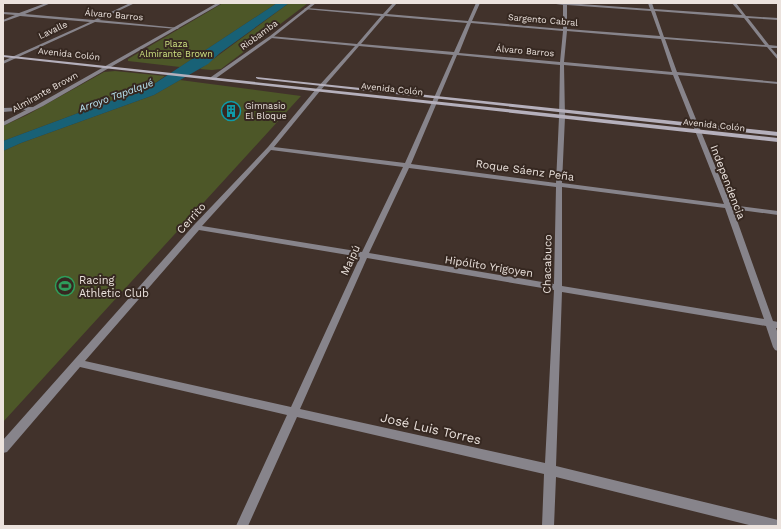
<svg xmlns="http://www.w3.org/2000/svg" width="781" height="529" viewBox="0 0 781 529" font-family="'Work Sans',sans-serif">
	<rect width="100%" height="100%" fill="#41322b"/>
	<!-- green -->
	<path fill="#4d5728" d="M223,3H277L180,67L128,61V59Z
		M289,3H308L221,69L212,70L200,69Z
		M115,71L165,76L151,86L3,141V126L27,115L104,72Z
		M180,80L301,96L3,422V151L21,143L154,95Z"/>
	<!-- water -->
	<path fill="#186176" d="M277,3H289L220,53L208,64L154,95L21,143L3,151V141L151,86Z"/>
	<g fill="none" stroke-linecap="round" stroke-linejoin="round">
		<!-- minor -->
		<path fill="#87848b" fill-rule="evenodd" d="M46,3H51L25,14L94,20L130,3H135L99,20L179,28L177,29L95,22L3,64V61L90,22L20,16L3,22V20L15,15L3,14V12L19,13Z
			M393,3H397L387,14L468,21L476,3H480L472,21L563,29V5L549,3H567L650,9L648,3H652L654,9L742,15L732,3H736L746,16L778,18V20L748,18L769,45L778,46V48H771L778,56V60L767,47L665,39L677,72L778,82V84L678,75L731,205L778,211V215L733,209L773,321L778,322V328H776L778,334V351L775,350L773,347L766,326L562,292L556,466L778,520V526H753L556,477L554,526H542L544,474L297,417L248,526H236L287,415L80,367L7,452L3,453V440L194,225L268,147L316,89L355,46L271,38L270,36L357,44L381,16L304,9L306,8L383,14ZM567,5L651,11L660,36L567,29ZM655,11L744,18L765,45L664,37ZM385,16L467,23L454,52L361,44ZM471,23L563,31L560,62L459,53ZM567,31L661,39L672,72L564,62ZM359,46L453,55L405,163L274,147L320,91ZM457,55L560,65L559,117L556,183L411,164ZM564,65L673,75L724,204L562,183L565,117ZM271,150L403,167L362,252L202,226ZM409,168L556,187L554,284L369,253ZM562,187L725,208L764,319L562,286ZM199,230L360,257L291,407L85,361ZM367,258L554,290L545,463L300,409Z"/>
		<!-- tertiary -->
		<path fill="#87848b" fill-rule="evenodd" d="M217,3H222L43,106L3,126V122L26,110L3,112V108L33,107Z
			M312,3H316L272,38L215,79H211V77L270,36Z"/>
		<!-- secondary -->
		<path fill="#b5b0bc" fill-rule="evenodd" d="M3,55L778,138V142L3,57Z
			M256,77L778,132V136L258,79L256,78Z"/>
	</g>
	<!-- icons -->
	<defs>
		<g id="building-ring" transform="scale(1)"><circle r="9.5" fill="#362821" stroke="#0f9aa8" stroke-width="1.5"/><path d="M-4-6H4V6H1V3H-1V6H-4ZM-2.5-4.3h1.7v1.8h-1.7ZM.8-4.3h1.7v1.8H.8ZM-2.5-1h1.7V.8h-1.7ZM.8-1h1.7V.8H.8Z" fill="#0f9aa8"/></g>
		<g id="stadium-ring" transform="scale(1)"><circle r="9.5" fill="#362821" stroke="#2e9e5b" stroke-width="1.5"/><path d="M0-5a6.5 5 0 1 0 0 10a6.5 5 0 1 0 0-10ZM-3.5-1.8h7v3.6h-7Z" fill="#2e9e5b"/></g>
	</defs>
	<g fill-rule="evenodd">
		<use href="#building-ring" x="231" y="111"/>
		<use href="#stadium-ring" x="65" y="286"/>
	</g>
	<g text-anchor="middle" stroke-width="4" stroke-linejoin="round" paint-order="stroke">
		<!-- far-street labels -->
		<g font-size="9" fill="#ebe2dd" stroke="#362821">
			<text transform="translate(114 15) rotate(5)" y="3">Álvaro Barros</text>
			<text transform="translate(543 20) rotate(5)" y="3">Sargento Cabral</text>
			<text transform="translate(53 30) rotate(-25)" y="3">Lavalle</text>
			<text transform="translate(259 35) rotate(-36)" y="3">Riobamba</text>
			<text transform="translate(525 51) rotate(5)" y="3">Álvaro Barros</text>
			<text transform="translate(69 54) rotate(6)" y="3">Avenida Colón</text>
			<text transform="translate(392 89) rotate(6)" y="3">Avenida Colón</text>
			<text transform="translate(45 92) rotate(-29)" y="3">Almirante Brown</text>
			<text transform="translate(714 125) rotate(6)" y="3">Avenida Colón</text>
		</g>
		<!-- far-park labels -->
		<g font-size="9" fill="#cde180" stroke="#362821">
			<text x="176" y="47">Plaza<tspan x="176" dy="10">Almirante Brown</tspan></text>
		</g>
		<!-- far-poi labels -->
		<g font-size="9" fill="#ebe2dd" stroke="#362821" text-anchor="start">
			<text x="245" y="109">Gimnasio<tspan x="245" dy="10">El Bloque</tspan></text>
		</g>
		<!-- far-water labels -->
		<g font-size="10" font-style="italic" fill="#bce8f7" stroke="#362821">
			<text transform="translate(116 95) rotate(-20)" y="4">Arroyo Tapalqué</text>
		</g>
		<!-- street labels -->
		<g font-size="11" fill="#ebe2dd" stroke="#362821">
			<text transform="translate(525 170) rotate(8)" y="4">Roque Sáenz Peña</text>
			<text transform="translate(728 182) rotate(69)" y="4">Independencia</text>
			<text transform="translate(191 218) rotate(-48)" y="4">Cerrito</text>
			<text transform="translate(350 260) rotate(-66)" y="4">Maipú</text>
			<text transform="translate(547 264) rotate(-89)" y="4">Chacabuco</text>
			<text transform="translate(489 266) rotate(9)" y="4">Hipólito Yrigoyen</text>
		</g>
		<!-- poi labels -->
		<g font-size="11" fill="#ebe2dd" stroke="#362821" text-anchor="start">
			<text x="79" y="284">Racing<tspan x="79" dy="13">Athletic Club</tspan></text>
		</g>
		<!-- near-street labels -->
		<g font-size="13" fill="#ebe2dd" stroke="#362821">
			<text transform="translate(431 428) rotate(13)" y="5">José Luis Torres</text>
		</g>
	</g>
	<!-- border -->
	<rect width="781" height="529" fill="none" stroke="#ebe2dd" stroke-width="8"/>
</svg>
